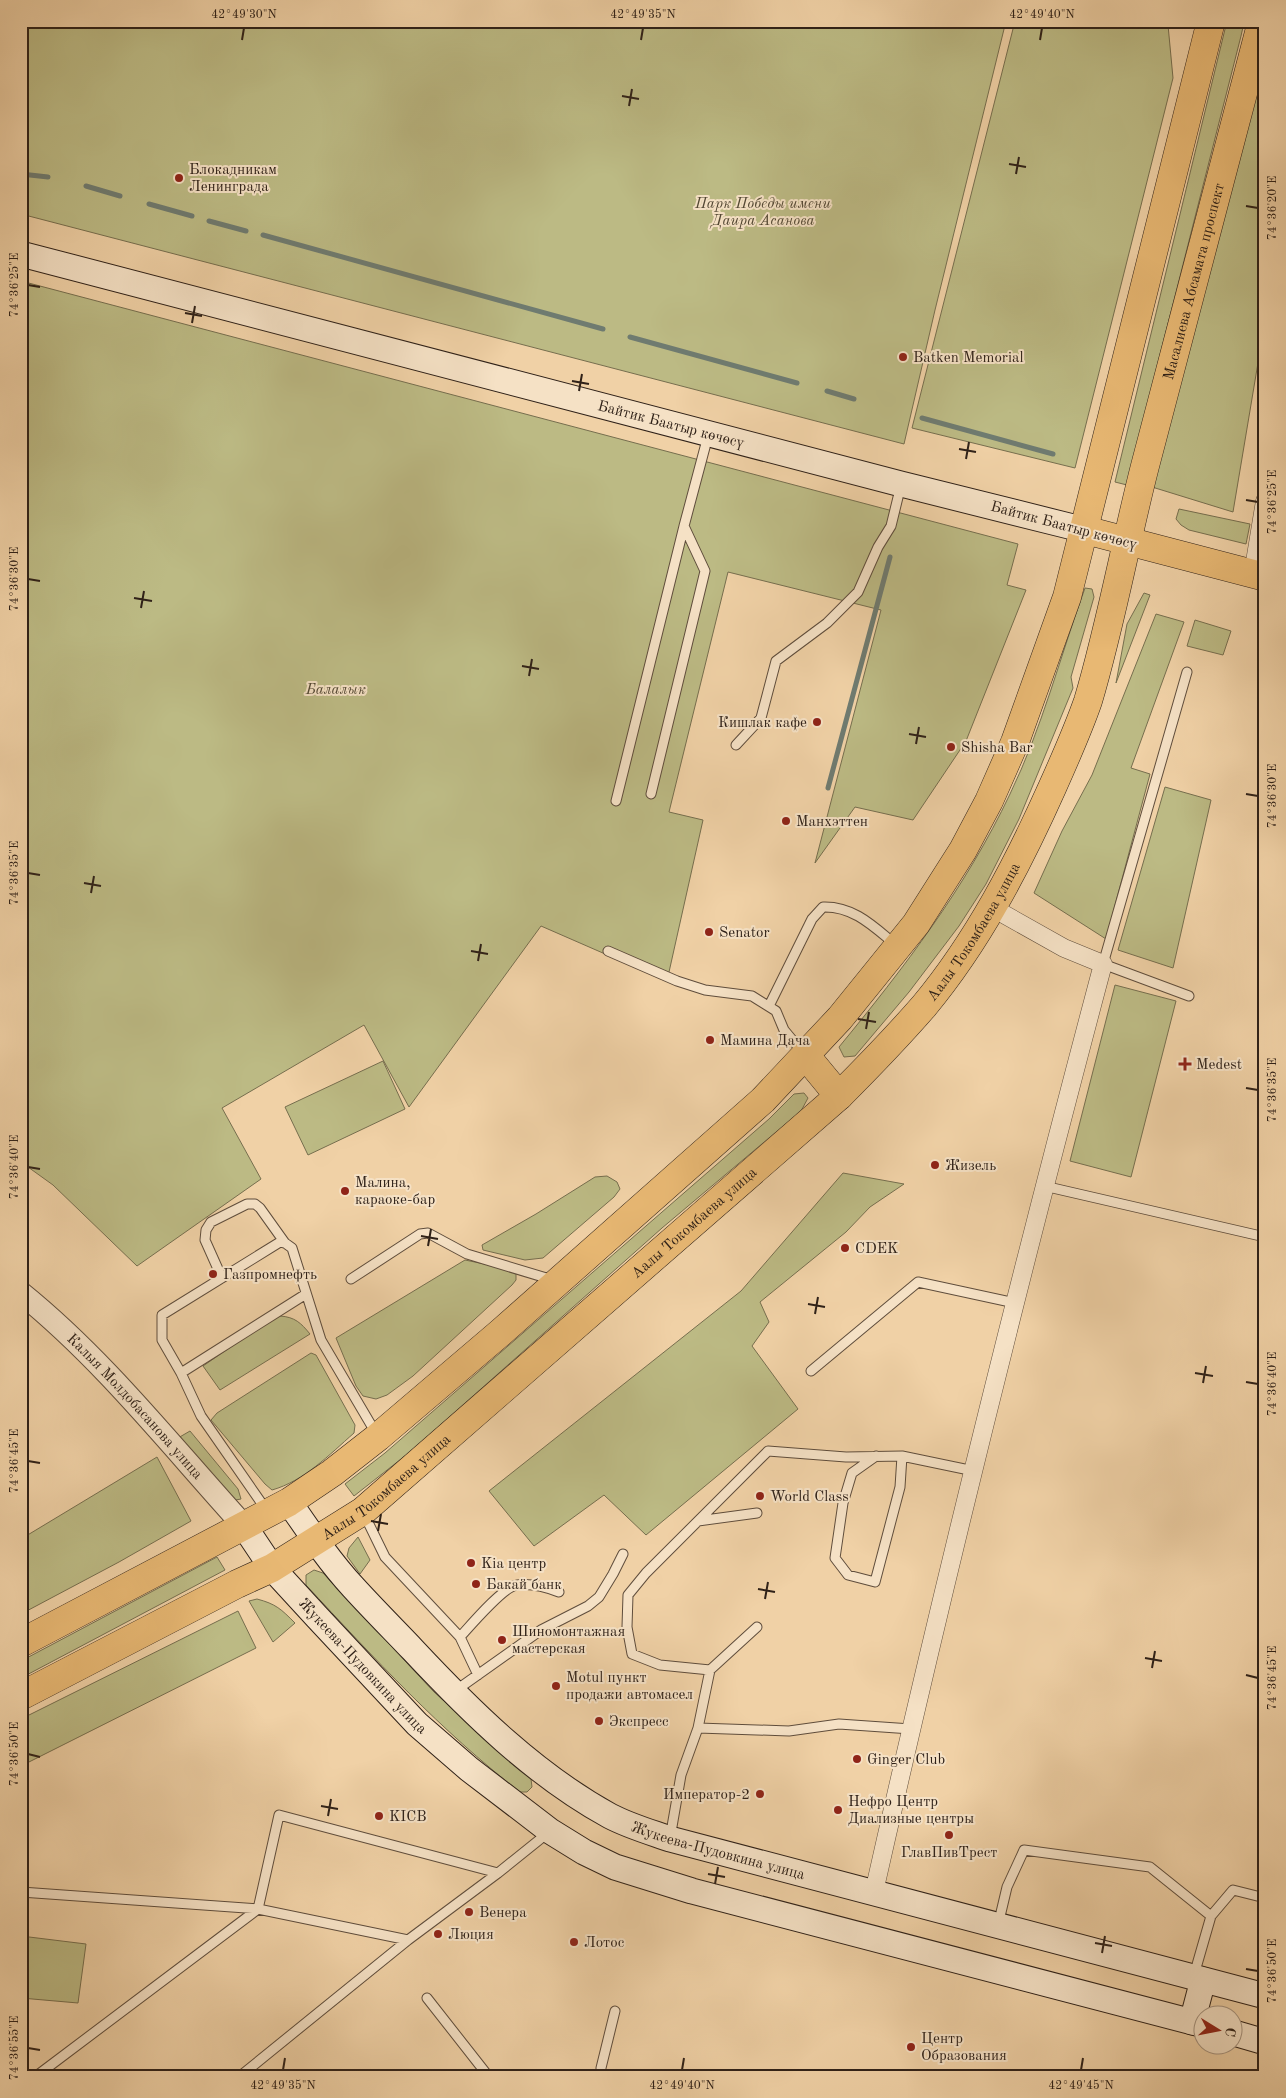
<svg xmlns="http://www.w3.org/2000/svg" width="1286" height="2098" viewBox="0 0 1286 2098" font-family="'Old Standard TT',serif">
	<rect width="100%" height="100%" fill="#f0d1a6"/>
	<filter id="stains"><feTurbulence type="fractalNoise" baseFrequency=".004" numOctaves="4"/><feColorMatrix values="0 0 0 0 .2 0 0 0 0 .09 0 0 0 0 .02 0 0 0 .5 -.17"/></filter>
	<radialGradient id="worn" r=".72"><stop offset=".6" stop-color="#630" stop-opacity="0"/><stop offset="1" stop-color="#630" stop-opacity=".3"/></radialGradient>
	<!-- green -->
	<path fill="#bcba84" stroke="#766e4e" d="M21,21H1006L935,310L904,444L21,214Z
		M1015,21H1153L1168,25L1173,78L1075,468L912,428Z
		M1229,21L1242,22L1243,27L1241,36L1127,485L1115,482L1226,25Z
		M1265,60V321L1233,512L1152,487Z
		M21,281L1018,544L1007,585L1026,590L966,741L913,820L855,807L815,863L881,610L728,572L669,812L703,820L667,981L541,926L409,1107L364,1025L222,1108L261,1179L137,1266L53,1185L21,1162Z
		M1179,509L1250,524L1246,544L1189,530L1181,525L1176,519Z
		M1085,588L1092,589L1094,597L1071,677L1073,688L1019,819L986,884L959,926L909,992L855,1056L844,1057L839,1047C904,968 966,887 1010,794C1042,728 1060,657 1085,588Z
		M1144,593L1150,595L1116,683L1127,624Z
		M1156,614L1184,622L1131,768L1150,774L1106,939L1034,893L1062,831L1092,775Z
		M1195,620L1231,631L1223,655L1187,646Z
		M1165,787L1211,800L1173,968L1118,950Z
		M1115,985L1176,1001L1131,1177L1070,1161Z
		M383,1061L405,1109L308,1155L285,1107Z
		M804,1093L808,1098L801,1111L662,1228L410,1452L354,1496L345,1484L385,1453L769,1119L794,1094Z
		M843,1173L904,1184L870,1207L846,1232L760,1302L769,1322L752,1346L798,1409L646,1535L604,1495L534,1546L489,1491L741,1291Z
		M607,1176L617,1182L620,1189L614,1197L543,1258L525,1260L483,1250L482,1245L536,1214L595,1177Z
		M465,1260L504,1268L516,1272V1280L512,1285L413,1376L387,1395L376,1399L363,1396L356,1386L336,1338Z
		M280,1316C295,1317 301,1323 310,1334L220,1390L203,1366L273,1318Z
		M311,1353L316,1355L355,1425L354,1433C329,1455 304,1481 272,1490L265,1484L211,1420L217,1413Z
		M190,1431L238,1489L241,1499L230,1501L178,1438Z
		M157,1457L191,1521L119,1562L21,1614V1539Z
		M358,1537L370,1560L360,1574L347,1556L349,1548Z
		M217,1557L225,1570L21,1678V1661Z
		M314,1570L323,1573L434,1692L531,1779L532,1787L527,1792H520C441,1731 374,1658 306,1585V1575Z
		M257,1599C276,1604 281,1609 295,1623L273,1642L249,1601Z
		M238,1611L256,1648L21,1766V1719Z
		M21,1936L86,1944L78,2003L21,1998Z"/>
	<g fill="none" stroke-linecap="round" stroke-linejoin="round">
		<!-- stream -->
		<path stroke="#6f7b70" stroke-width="5" d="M21,174L48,177
			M86,186L120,196
			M149,204L192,216
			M209,221L246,231
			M263,235L603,329
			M630,337L797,383
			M827,391L854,399
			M922,418L1053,454
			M828,788L890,557"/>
		<!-- service casing -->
		<g stroke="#5f4d3c" stroke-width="11">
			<path id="service" d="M1187,672L1103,964L1189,996
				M736,745L761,718L776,661L827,623L858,592L878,547L891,526L901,485
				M651,794L705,571L684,526L708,436
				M616,801L684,526
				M608,951L677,981L705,990L752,996L776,1011L784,1030L804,1054
				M769,1006L812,919L823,907C854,906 874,927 896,945
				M1044,1186L1265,1237
				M222,1278L205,1240L206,1230L211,1222L247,1204H255L260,1208L285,1243
				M351,1279L420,1234L428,1233L467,1254L553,1280
				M811,1371L918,1282L1015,1303
				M181,1373L306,1294
				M876,1456L852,1473L843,1503L835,1558L848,1575L875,1582L900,1487L902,1456
				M267,1511L201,1416L181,1373L162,1340V1315L280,1242L285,1243L292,1248L321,1340L377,1435
				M364,1514L385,1557L460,1637L478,1675
				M698,1521L757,1513
				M460,1637C470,1626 504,1586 517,1585C531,1583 546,1587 559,1592
				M710,1670L757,1627
				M455,1691L541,1630L588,1606L599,1597L613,1574L623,1554
				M698,1728L710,1670L660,1665L632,1654L627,1627L628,1595L646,1573L768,1451L846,1457L902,1456L974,1471
				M670,1838L681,1775L698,1728L789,1731L839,1724L911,1729
				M21,1892L258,1909L279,1815L498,1873
				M1211,1916L1233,1890L1265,1898
				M998,1925L1007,1887L1024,1850L1150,1867L1211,1916L1194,1975
				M427,1998L489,2077
				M35,2077L258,1909L408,1940
				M239,2077L408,1940L498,1873L549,1832
				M601,2077V2068L615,2011"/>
		</g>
		<!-- minor casing -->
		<g stroke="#5f4d3c" stroke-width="19">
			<path id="minor" d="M1253,574L1265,501
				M874,1892C944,1581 1021,1272 1103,964L1064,948L991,907"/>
		</g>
		<!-- tertiary casing -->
		<g stroke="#5f4d3c" stroke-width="24">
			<g id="tertiary">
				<path id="s1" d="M21,1293C104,1360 172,1447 244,1526"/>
			</g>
		</g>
		<!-- secondary casing -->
		<g stroke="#2f2118" stroke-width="27">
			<g id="secondary">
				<path id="s2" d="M21,254L901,484L1085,530"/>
				<path id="s3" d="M289,1502C309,1531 329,1561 353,1587C373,1609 393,1629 413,1650C471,1712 535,1775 610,1816C629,1826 650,1832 670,1839L1265,1996"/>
				<path id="s4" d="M244,1526L272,1568L317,1617L417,1724L469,1769L550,1831L584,1852L615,1867L692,1891L1204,2025"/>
				<path d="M1192,2022L1203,1980"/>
				<path d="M1234,2033L1265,2042"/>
			</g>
		</g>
		<!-- primary casing -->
		<g stroke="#2f2118" stroke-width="29">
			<g id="primary">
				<path d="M1085,530L1265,577"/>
				<path d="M806,1056L839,1096"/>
				<path d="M21,1643L289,1502L332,1473L378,1437L500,1333L763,1100L840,1018L916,924L963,850L989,801L1015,742L1067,597L1211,21"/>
				<path id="s5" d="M21,1696L237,1584L272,1568L363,1511L839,1096C868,1067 897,1037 924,1006C978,941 1018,864 1052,788C1065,759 1078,730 1088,701C1111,624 1125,544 1145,466C1184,318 1223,169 1262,21"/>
			</g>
		</g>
		<!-- service -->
		<use href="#service" stroke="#f5e1c5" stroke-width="9"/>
		<!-- minor -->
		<use href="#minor" stroke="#f5e1c5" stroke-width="18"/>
		<!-- tertiary -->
		<use href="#tertiary" stroke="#f5e1c5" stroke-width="22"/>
		<!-- secondary -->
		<use href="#secondary" stroke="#f5e1c5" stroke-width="25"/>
		<!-- primary -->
		<use href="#primary" stroke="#e8b873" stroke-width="28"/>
	</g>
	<!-- ticks -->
	<path fill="none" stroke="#2f2118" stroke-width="2" d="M242,40L244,28M641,40L643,28M1040,40L1042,28M622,96L639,99M629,106L632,89M1009,164L1026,167M1016,174L1019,157M1246,206L1258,208M28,285L40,287M185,313L202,316M192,323L195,306M572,381L589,384M579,391L582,374M959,449L976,452M966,459L969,442M1246,500L1258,502M28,579L40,581M134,598L152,601M141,608L144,591M522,666L539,669M529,676L532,659M909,734L926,737M916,744L919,727M1246,794L1258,796M28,873L40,875M84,883L101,886M91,893L94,876M471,951L488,954M478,961L481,944M858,1019L876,1022M866,1029L869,1012M1246,1088L1258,1090M28,1167L40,1169M421,1236L438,1239M428,1246L431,1229M808,1304L825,1307M815,1314L818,1297M1195,1373L1213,1376M1246,1382L1258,1384M1203,1383L1206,1366M28,1461L40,1463M371,1521L388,1524M378,1531L381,1514M758,1589L775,1592M765,1599L768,1582M1145,1658L1162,1661M1152,1668L1155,1651M1246,1675L1258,1678M28,1754L40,1757M321,1806L338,1809M328,1816L331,1799M708,1874L725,1877M715,1884L718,1867M1095,1943L1112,1946M1102,1953L1105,1936M1246,1969L1258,1971M28,2048L40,2050M283,2070L285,2058M682,2070L684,2058M1081,2070L1083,2058"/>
	<!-- markers -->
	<g fill="#8f2418" stroke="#f5e1c5" stroke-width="2">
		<circle cx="179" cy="178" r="5"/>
		<circle cx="903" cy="357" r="5"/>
		<circle cx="817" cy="722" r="5"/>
		<circle cx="951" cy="747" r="5"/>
		<circle cx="786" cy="821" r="5"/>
		<circle cx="709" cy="932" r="5"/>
		<circle cx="710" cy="1040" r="5"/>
		<path d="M1182.5 1056.5h5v5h5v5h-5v5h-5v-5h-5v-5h5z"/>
		<circle cx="935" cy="1165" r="5"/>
		<circle cx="345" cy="1191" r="5"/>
		<circle cx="845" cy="1248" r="5"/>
		<circle cx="213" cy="1274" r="5"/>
		<circle cx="760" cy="1496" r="5"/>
		<circle cx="471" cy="1563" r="5"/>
		<circle cx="476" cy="1584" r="5"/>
		<circle cx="502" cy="1640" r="5"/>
		<circle cx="556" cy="1686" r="5"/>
		<circle cx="599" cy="1721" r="5"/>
		<circle cx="857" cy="1759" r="5"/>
		<circle cx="760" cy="1794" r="5"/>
		<circle cx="838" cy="1810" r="5"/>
		<circle cx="379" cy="1816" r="5"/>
		<circle cx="949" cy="1835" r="5"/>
		<circle cx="469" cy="1912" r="5"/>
		<circle cx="438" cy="1934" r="5"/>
		<circle cx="574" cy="1942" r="5"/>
		<circle cx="911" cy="2047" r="5"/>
	</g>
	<g text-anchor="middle" stroke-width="4" stroke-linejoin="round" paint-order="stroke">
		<!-- poi labels -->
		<g font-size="15" fill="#2f2118" stroke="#f5e1c5" text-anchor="start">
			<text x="189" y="174">Блокадникам<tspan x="189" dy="17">Ленинграда</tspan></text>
			<text x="913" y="362">Batken Memorial</text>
			<text x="807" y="727" text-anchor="end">Кишлак кафе</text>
			<text x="961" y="752">Shisha Bar</text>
			<text x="796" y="826">Манхэттен</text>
			<text x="719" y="937">Senator</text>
			<text x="720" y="1045">Мамина Дача</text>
			<text x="1196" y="1069">Medest</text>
			<text x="945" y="1170">Жизель</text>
			<text x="355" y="1187">Малина,<tspan x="355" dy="17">караоке-бар</tspan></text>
			<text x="855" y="1253">CDEK</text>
			<text x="223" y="1279">Газпромнефть</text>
			<text x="770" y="1501">World Class</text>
			<text x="481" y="1568">Kia центр</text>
			<text x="486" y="1589">Бакай банк</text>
			<text x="512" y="1636">Шиномонтажная<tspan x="512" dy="17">мастерская</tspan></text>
			<text x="566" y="1682">Motul пункт<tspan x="566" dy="17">продажи автомасел</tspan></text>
			<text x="609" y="1726">Экспресс</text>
			<text x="867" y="1764">Ginger Club</text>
			<text x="750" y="1799" text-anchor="end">Император-2</text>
			<text x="848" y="1806">Нефро Центр<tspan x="848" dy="17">Диализные центры</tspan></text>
			<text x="389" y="1821">KICB</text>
			<text x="949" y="1857" text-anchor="middle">ГлавПивТрест</text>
			<text x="479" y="1917">Венера</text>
			<text x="448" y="1939">Люция</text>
			<text x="584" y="1947">Лотос</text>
			<text x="921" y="2043">Центр<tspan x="921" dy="17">Образования</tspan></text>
		</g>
		<!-- park labels -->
		<g font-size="15" font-style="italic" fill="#524733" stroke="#f5e1c5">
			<text x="763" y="208">Парк Победы имени<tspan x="763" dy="17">Даира Асанова</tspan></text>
			<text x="336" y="694">Балалык</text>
		</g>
		<!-- street labels -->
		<g font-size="15" fill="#2f2118" stroke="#f5e1c5">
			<text dy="5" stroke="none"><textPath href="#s5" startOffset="1925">Масалиева Абсамата проспект</textPath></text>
			<text dy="5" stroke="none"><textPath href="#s2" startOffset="672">Байтик Баатыр көчөсү</textPath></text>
			<text transform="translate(1064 525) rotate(15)" y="5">Байтик Баатыр көчөсү</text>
			<text dy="5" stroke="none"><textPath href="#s5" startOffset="1234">Аалы Токомбаева улица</textPath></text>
			<text dy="5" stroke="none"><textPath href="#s5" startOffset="828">Аалы Токомбаева улица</textPath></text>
			<text dy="5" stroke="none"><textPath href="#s1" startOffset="161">Калыя Молдобасанова улица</textPath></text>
			<text dy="5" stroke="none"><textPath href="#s5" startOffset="422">Аалы Токомбаева улица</textPath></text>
			<text dy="5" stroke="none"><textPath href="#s4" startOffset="184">Жукеева-Пудовкина улица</textPath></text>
			<text dy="5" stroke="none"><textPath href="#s3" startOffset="566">Жукеева-Пудовкина улица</textPath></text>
		</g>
	</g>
	<!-- margin -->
	<rect width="1286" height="2098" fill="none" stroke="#f0d1a6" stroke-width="55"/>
	<!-- north arrow -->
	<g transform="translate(1218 2030) rotate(100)"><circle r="24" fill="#f5e1c5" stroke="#a69480"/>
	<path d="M0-4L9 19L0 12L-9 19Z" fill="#8f2418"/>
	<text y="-8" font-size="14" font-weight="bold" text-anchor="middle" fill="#2f2118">С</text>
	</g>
	<rect x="28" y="28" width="1230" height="2042" fill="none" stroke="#2f2118" stroke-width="2"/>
	<g font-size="12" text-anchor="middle" fill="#2f2118">
		<text x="244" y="18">42°49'30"N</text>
		<text x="643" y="18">42°49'35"N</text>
		<text x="1042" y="18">42°49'40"N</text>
		<text transform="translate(1272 208) rotate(-90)" y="4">74°36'20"E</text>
		<text transform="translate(14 285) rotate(-90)" y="4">74°36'25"E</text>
		<text transform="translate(1272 502) rotate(-90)" y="4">74°36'25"E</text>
		<text transform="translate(14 579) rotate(-90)" y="4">74°36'30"E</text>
		<text transform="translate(1272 796) rotate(-90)" y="4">74°36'30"E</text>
		<text transform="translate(14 873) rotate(-90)" y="4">74°36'35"E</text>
		<text transform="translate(1272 1090) rotate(-90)" y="4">74°36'35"E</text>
		<text transform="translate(14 1167) rotate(-90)" y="4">74°36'40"E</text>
		<text transform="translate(1272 1384) rotate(-90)" y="4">74°36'40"E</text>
		<text transform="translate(14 1461) rotate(-90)" y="4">74°36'45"E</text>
		<text transform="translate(1272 1678) rotate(-90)" y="4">74°36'45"E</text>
		<text transform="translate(14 1754) rotate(-90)" y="4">74°36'50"E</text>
		<text transform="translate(1272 1971) rotate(-90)" y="4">74°36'50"E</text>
		<text transform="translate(14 2048) rotate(-90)" y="4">74°36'55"E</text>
		<text x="283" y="2089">42°49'35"N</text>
		<text x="682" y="2089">42°49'40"N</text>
		<text x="1081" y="2089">42°49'45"N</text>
	</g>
	<rect width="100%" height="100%" filter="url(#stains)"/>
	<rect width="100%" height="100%" fill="url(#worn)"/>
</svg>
